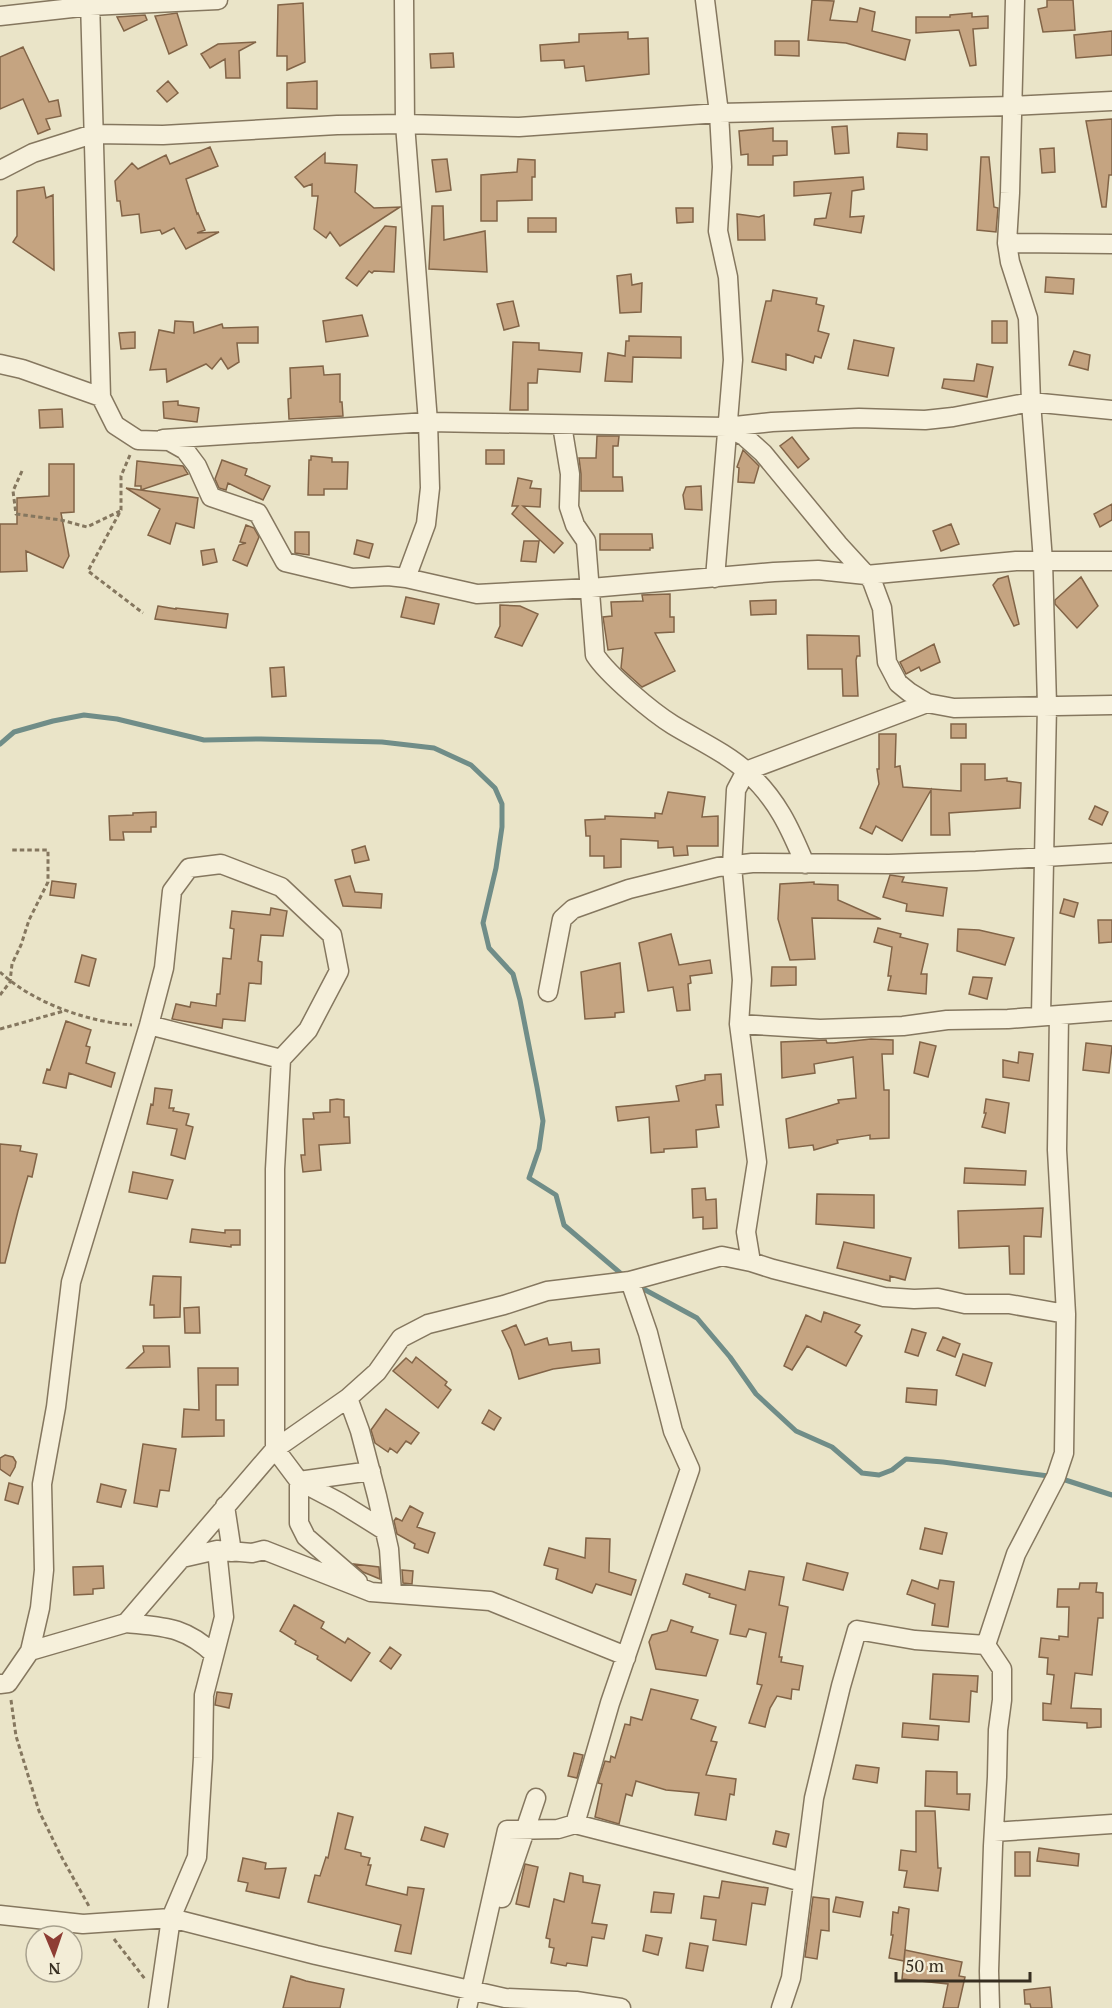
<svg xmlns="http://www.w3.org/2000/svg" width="1112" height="2008" viewBox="0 0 1112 2008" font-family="'PT Serif',serif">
	<rect width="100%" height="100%" fill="#eae4c8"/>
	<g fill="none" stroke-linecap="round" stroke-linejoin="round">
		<!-- stream -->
		<path stroke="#708d88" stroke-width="5" d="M0,744L14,732L53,721L84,715L117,719L204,740L261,739L382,742L434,748L471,765L495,788L502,804V827L496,868L483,923L489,948L513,974L520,1000L537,1087L543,1121L539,1149L529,1178L556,1195L564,1225L625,1277
			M638,1286L697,1318L730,1357L756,1394L796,1431L832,1447L862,1473L879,1475L892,1470L906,1459L943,1462L1056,1477L1112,1495"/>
	</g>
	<!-- building -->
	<path fill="#c5a481" stroke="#826447" stroke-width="1.5" d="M812,0L834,1L830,20L857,22L860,8L875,12L872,31L910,40L905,60L846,43L808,40Z
		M1047,0H1073L1075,30L1043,32L1038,9L1047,7Z
		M303,3L305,62L287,70V56H277L278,5Z
		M177,13L187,45L169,54L155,16Z
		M972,13V17L988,16V28L973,29L976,65L970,66L959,30L916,33V17H950V15Z
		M145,15L147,20L124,31L117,17Z
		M1112,31V55L1076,58L1074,35Z
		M628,32V39L648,38L649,74L586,81L584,66L565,68L564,60L541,61L540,45L579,42V34Z
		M775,41H799V56L775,55Z
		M256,42L239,51L240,78H226L225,59L210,68L201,54L218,44Z
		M23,47L49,102L58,100L61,116L46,119L50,129L38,134L23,99L0,109V57Z
		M453,53L454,67L431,68L430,54Z
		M168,81L178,93L167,102L157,91Z
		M317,81V109L287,108V83Z
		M1112,119V175H1109L1106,207H1102L1086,121Z
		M847,126L849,153L835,154L832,127Z
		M773,128V141H787V155L773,156V165H748V154L741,155L739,131Z
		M898,133L927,134V150L897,147Z
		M210,147L218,166L186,179L197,214L198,213L205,230L197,233L219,232L186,249L174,228L162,234L160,230L141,233L139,214L122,216L120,201H117L115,181L132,163L138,169L166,155L170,164Z
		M1054,148L1055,172L1042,173L1040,149Z
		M325,153V163L357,165L355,192L374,208L400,207L340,246L330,232L326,238L314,229L318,196H312V184L304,187L295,177Z
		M981,157H989L994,207L998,208L996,232L977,230Z
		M447,159L451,190L436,192L432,160Z
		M518,159L535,160V177H532V200L497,201V221H481V175L517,172Z
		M863,177L864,189L852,191L850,217L864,216L861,233L814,225L815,219L826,218L831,193L794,196V182Z
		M44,187L46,198L53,195L54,270L13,242L17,236V191Z
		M432,206H443L444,240L485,231L487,272L429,269Z
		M676,208H693V222L677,223Z
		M737,214L759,217L764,215L765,240H738Z
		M528,218H556V232H528Z
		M385,226L396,227L394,272L374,271L372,273L369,271L357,286L346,278Z
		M631,274L632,285L642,283L641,312L620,313L617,276Z
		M1046,277L1074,279L1073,294L1045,292Z
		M773,290L817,298L816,304L824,306L818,331L829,334L821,358L815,356L813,363L786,354V370L752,362L766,301H771Z
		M513,301L519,326L504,330L497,304Z
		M362,315L368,336L326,342L323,321Z
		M175,321L193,322L194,333L222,324L223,328L258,327V343H237L239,362L228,369L221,358L212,369L206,364L167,382L166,369L150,370L159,330L174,333Z
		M992,321H1007V343H992Z
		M135,332V348L121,349L119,333Z
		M629,336L681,337V358L633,357L632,382L605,381L608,353L625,356L626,341H629Z
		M854,340L894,348L888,376L848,369Z
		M513,342L539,343V350L582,353L580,372L538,369L537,383H528V410H510Z
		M1074,351L1090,355L1088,370L1069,365Z
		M977,364L993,367L987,397L942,388L944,379L974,381Z
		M323,366L324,375L340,374V402H342L343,416L289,419L288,399L291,398L290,368Z
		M178,401V405L199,408L197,422L164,418L163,402Z
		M62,409L63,427L40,428L39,410Z
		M597,436H619L618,446H613V477H622L623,491H581V474L579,458H596Z
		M792,437L809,459L798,468L780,446Z
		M486,450H504V464H486Z
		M743,450L759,466L754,483L738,482L739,468L737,467Z
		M311,456L332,458V462H348L347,489H324V495H308L309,460H311Z
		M222,460L247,469L245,475L270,486L263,500L228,483L226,490L219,488L215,479Z
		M137,461L183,466L188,474L141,490V486H135Z
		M49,464H74V512L61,513L69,556L63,568L26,551L27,571L0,572V524H17V498L49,496Z
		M518,478L532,481L530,488L541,489L540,507L523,506L563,543L554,553L512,514L518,506H512Z
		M701,486L702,510L685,509L683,495L686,487Z
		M126,488L198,498L194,528L176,523L170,544L148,535L160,509Z
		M1112,504V520L1100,527L1094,514Z
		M951,524L959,544L941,551L933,531Z
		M246,525L254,528L259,537L247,566L233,560L239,545L246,543L240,542Z
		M295,532H309V555L295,553Z
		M600,534H652L653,548H650V550H600Z
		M357,540L373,544L369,558L354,554Z
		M524,541H539L536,562L521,561Z
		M214,549L217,562L203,565L201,551Z
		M1008,576L1019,624L1014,626L993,585L998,579Z
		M1081,577L1098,606L1077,628L1055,604V600Z
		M670,594V617H674V632L655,633L675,671L642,687L621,668L623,648L608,650L603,617L612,616L611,602L643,601L642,595Z
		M406,597L439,604L434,624L401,617Z
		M776,600V614L751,615L750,601Z
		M500,605L520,606L538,614L522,646L495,637L500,626Z
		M158,606L176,609V608L228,614L226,628L155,619Z
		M807,635L859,636L860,656H857L856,660L858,696H843L842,669H808Z
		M934,644L940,662L921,671L919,667L906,674L900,662Z
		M284,667L286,696L272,697L270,668Z
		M951,724H966V738H951Z
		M879,734H896L895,767L900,766L903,787L961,791V764H985V780L1007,778V781L1021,783L1020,808L949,813L950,835H931V790L902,841L876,826L872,834L860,828L879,784L877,769H879Z
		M668,792L705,797L702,817L718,816V846H687L688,855L674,856L673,847L658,848V841L621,839V867L604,868V856H590V836H586L585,820L605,819V816L655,818V813L662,814Z
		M1095,806L1108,812L1102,825L1089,819Z
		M156,812V827H151V832H123L124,840H110L109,816L133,815V813Z
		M365,846L369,860L355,863L352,850Z
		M890,875L904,877L902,882L947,888L943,916L906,911L907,904L883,897Z
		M350,876L355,892L382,894L381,908L343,906L335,880Z
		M52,881L76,884L74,898L50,895Z
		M814,882V884L838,885V900L881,919L812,918L815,959L790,960L778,919L780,884Z
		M1064,899L1078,903L1074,917L1060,913Z
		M271,908L287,911L283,936L261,935L258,961L262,962L261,984L249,983L245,1021L223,1019L222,1028L172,1019L176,1004L190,1007L191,1002L216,1006L217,994H220L223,958L231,959L234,929L230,928L232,911L270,915Z
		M1098,920H1112V942L1099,943Z
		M878,928L901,934L900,937L928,944L921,974H927L926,994L888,990L891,976H888L892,947L874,942Z
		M958,929L979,930L1014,938L1005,965L957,951Z
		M671,934L679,965L710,960L712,973L690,976L691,983L688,984L690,1010L677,1011L673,987L648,991L639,943Z
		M82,955L96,959L89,986L75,982Z
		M620,963L624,1012L615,1013V1017L585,1019L581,972Z
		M772,967H796V985L771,986Z
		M973,977L992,978L987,999L969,994Z
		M66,1021L91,1030L86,1046L90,1047L86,1063L115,1073L111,1087L69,1073L66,1088L43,1083L47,1069L50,1070Z
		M871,1039L893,1040V1054H882L884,1090H889V1138L870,1139V1135L837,1140L838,1143L814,1150L813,1145L789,1148L786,1119L839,1103L838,1100L856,1098L853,1057L814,1064L815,1073L782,1078L781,1042L826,1040L827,1043H834Z
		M920,1042L936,1046L928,1077L914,1073Z
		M1086,1043L1112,1046L1109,1073L1083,1070Z
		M1019,1052L1033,1054L1029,1081L1003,1077V1060L1018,1063Z
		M721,1074L723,1105H716L719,1127L696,1130L697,1147L664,1149V1152L651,1153L649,1117L618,1121L616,1107L679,1101L676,1086L705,1080V1075Z
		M155,1088L172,1090L169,1108H174L173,1111L189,1114L186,1125L193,1127L185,1159L171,1155L177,1129L147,1124L151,1104L153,1105Z
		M337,1099L344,1100V1117H349L350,1143L319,1145L321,1170L303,1172L301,1155H305L303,1119H314L313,1113L330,1112V1100Z
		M986,1099L1009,1103L1005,1133L982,1127L986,1113H984Z
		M0,1144L21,1146L20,1151L37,1154L32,1177L28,1176L18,1211L5,1263H0Z
		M965,1168L1026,1171L1025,1185L964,1183Z
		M133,1172L173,1180L167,1199L129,1192Z
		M705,1188L706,1200L716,1199L717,1228L703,1229V1217L693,1218L692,1189Z
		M817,1194L874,1195V1228L816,1224Z
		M1043,1208L1041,1237L1024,1236V1274H1010L1009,1246L959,1248L958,1211Z
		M192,1229L225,1233V1230H240V1245H231V1247L190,1242Z
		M844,1242L911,1258L905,1280L890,1276V1281L837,1268Z
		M153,1276L181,1277L180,1317L154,1318V1305H150Z
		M199,1307L200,1333H185L184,1308Z
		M824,1312L860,1325L855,1332L862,1336L846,1366L807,1346L792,1370L784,1366L806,1315L821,1322Z
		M516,1325L525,1345L547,1338L549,1345L571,1342L572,1351L599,1349L600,1363L553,1369L519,1379L511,1350L502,1331Z
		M912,1329L926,1333L918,1356L905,1352Z
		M943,1337L960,1344L955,1357L937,1350Z
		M143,1346H169L170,1367L127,1368L144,1352Z
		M963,1354L992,1363L985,1386L956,1375Z
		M416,1357L447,1382L445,1385L451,1390L438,1408L393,1371L406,1358L412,1363Z
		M198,1368H238V1385H216V1420H224V1436L182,1437L184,1409L199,1410Z
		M907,1388L937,1390L936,1405L906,1402Z
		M386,1409L419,1433L411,1444L406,1441L397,1453L390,1448L388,1452L375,1443L371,1430Z
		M489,1410L501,1418L494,1430L482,1423Z
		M143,1444L176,1449L169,1491L160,1490L157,1507L134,1503Z
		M5,1455L13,1457L16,1462L15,1467L10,1476L0,1469V1458Z
		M9,1483L23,1487L18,1504L5,1500Z
		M101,1484L126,1490L121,1507L97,1502Z
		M410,1506L423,1513L417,1527L435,1533L428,1553L414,1548L415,1544L397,1534L394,1521L396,1518L402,1521Z
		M925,1528L947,1533L942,1554L920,1549Z
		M586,1538L610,1539L609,1572L636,1580L631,1595L596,1584L592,1593L556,1579L558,1569L544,1565L549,1548L585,1558Z
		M807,1563L848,1573L843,1590L803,1580Z
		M354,1564L379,1567L380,1579L363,1572Z
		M103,1566L104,1588L93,1589V1594L74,1595L73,1567Z
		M402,1570L413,1571L412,1584L403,1583Z
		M749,1571L784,1577L779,1605L788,1607L779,1657H782L781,1662L803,1666L799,1690L792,1689L791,1699L777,1696L770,1708L765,1727L749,1723L762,1685L757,1684L766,1633L749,1629L746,1637L730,1634L736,1605L709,1597L710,1594L683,1584L686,1574L745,1590Z
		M912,1580L938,1589L940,1580L954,1582L948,1627L932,1625L935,1604L907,1594Z
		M1080,1583H1097L1096,1592L1103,1593V1618H1098L1092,1675L1075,1673L1071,1708L1101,1709V1727L1087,1728V1723L1043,1720V1703L1051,1704L1054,1675L1047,1674L1048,1658L1039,1657L1041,1638L1059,1640V1636L1068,1637L1069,1607H1057L1058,1589H1079Z
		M294,1605L324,1622L321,1628L345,1643L348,1638L370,1653L351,1681L317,1659L318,1656L295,1644L296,1641L280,1631Z
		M671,1620L693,1627L691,1632L718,1640L706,1676L656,1669L649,1642L652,1635L667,1631Z
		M390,1647L401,1655L391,1669L380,1661Z
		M933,1674L978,1676L977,1692L971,1691L969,1722L930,1719Z
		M651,1689L698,1700L691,1719L716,1727L711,1741L717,1742L706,1775L736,1779L734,1795L730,1794L726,1820L695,1815L699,1793L666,1790L636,1781L632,1796L626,1794L619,1824L595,1817L602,1784L598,1783L605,1761L610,1762L611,1756L615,1758L625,1724L630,1725L631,1717L642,1720Z
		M217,1692L232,1694L229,1708L215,1705Z
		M903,1723L939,1726L938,1740L902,1737Z
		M574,1753L583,1755L577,1778L568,1776Z
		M856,1765L879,1768L877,1783L853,1779Z
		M926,1771L957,1772V1794H970L969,1810L925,1806Z
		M916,1811H935L938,1868H941L938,1891L904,1887L907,1871L899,1870L901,1850L916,1852Z
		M338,1813L353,1817L345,1849L361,1853V1856L370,1858L368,1865H371L366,1885L407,1895L408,1887L424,1889L411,1954L395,1951L401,1925L308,1902L315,1875L320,1876L326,1857L328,1858Z
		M425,1827L448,1834L444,1847L421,1840Z
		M776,1831L789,1834L786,1847L773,1844Z
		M1039,1848L1079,1854L1078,1866L1037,1861Z
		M1015,1852H1030V1876H1015Z
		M243,1858L266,1863L265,1869L286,1868L279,1898L246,1891L248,1883L238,1881Z
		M525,1864L538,1867L529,1907L516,1904Z
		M570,1873L583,1876V1882L600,1885L592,1923L607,1925L604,1939L592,1937L587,1966L567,1963L566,1966L551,1963L554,1948L549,1947L550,1939L546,1938L554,1899L564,1902Z
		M722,1881L768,1888L765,1905L752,1903L746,1945L713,1940L716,1920L701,1918L704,1896L719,1898Z
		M654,1892L674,1894L671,1913L651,1912Z
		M813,1897L829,1899V1931L821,1930L817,1959L805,1957Z
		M836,1897L863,1902L860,1917L833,1912Z
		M899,1907L909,1909L904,1961L889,1958L893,1935H891L893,1912L898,1913Z
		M646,1935L662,1938L658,1955L643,1951Z
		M690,1943L708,1946L703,1971L686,1968Z
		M905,1950L962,1962L959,1976L965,1977L958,2008H943L948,1984L902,1979Z
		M291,1976L306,1981L344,1989L340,2008H283Z
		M1050,1987L1052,2008H1031L1030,2004H1025L1024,1990Z"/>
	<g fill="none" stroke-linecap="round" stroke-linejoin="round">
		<!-- minor casing -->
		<g stroke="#85775f" stroke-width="21">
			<path id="minor" d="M90,0L101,397L115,425L138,440L169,441L185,450L197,466L211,497L258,513L285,562L352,578L388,576L406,578L477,594L591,588L774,572L818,570L866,575L1016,561H1112
				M404,0L405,124L428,422L430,488L426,524L406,578
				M705,0L719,113L722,167L718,231L728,277L733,360L715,578
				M1015,0L1010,193L1007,243L1010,262L1028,318L1031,402L1043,561L1047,705L1041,1016
				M0,16L90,6L218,0
				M0,170L33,153L93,134L163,135L337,125L405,124L519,127L719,113L1012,106L1112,101
				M1007,243L1112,244
				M0,364L22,369L101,397
				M562,425L570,474L569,507L575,525L586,541L595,655C608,675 652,712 673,725C696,739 728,754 747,772C777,799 790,828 805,864
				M726,427L744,436L763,453L838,544L872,581L882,608L887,662L898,683L909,692L927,703L954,708L1112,705
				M163,439L428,422L726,427L772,422L859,418L925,420L953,417L1031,402L1112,410
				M548,992L562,919L573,909L629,889L718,867L752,863L889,864L976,861L1112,853
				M739,1024L820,1029L903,1026L947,1020L1008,1019L1112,1011
				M751,1262L746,1232L757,1162L739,1024L742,980L732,866L736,790L746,771L927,703
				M348,1398L360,1431L377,1496L389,1549L392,1593
				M384,1530L339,1502L299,1481L275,1449L348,1398L377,1372L401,1338L428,1324L504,1305L547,1291L630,1281L722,1256L751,1262L773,1269L884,1297L914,1299L938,1298L965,1304H1009L1066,1314
				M182,1558L217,1550L252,1553L264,1550L371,1592L490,1601L621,1654L626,1658
				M358,1582L306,1537L299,1523V1481L371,1471
				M126,1623C164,1627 184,1626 214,1654
				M986,1645L1016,1554L1056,1477L1064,1453L1066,1314L1057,1150L1059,1015
				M30,1651L40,1608L44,1570L42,1484L56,1407L71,1282L149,1025L164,968L172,891L189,868L221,864L281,887L332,935L339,971L308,1030L281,1059
				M0,1684L8,1683L30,1651L126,1623L275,1449V1169L281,1059L149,1025
				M575,1824L803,1882
				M994,1832L1112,1824
				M502,1898L536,1798
				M0,1915L83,1924L171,1918L316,1955L505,1998L576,2001L621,2008
				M158,2008L171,1918L197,1857L203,1758L204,1695L224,1617L217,1550L232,1552L225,1506
				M467,2008L507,1830L558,1829L575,1824L610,1703L690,1469L673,1431L648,1333L630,1281
				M781,2008L791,1978L814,1798L841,1686L857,1630L915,1640L986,1645L1002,1669V1700L998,1730L997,1777L993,1846L989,1971L990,2008"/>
		</g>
		<!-- path -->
		<path stroke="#85775f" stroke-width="3" stroke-dasharray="4.5 3" stroke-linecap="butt" d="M130,455L121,476V510L88,571L143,613
			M22,471L13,491L16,514L61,520L87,527L120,511
			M0,972C33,1003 88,1022 132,1025
			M0,995L10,982L12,964L21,945L29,920L48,882V850H12
			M0,1029L64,1011
			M11,1700L16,1736L39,1811L61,1856L90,1908
			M114,1939L145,1979"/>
		<!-- minor -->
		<use href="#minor" stroke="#f6f0db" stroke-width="18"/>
	</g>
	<!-- north arrow -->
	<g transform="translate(54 1954) rotate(178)"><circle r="28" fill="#f3edd7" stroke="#a8a18e" stroke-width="1.5"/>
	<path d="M0-4.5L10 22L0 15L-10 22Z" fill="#8e3d34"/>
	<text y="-9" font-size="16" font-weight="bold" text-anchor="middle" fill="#372e21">N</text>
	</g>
	<!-- scale -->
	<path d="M896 1972v9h134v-9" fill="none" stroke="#372e21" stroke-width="3"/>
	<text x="905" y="1972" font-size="18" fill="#372e21" stroke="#f3edd7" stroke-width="4.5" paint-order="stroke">50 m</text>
</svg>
